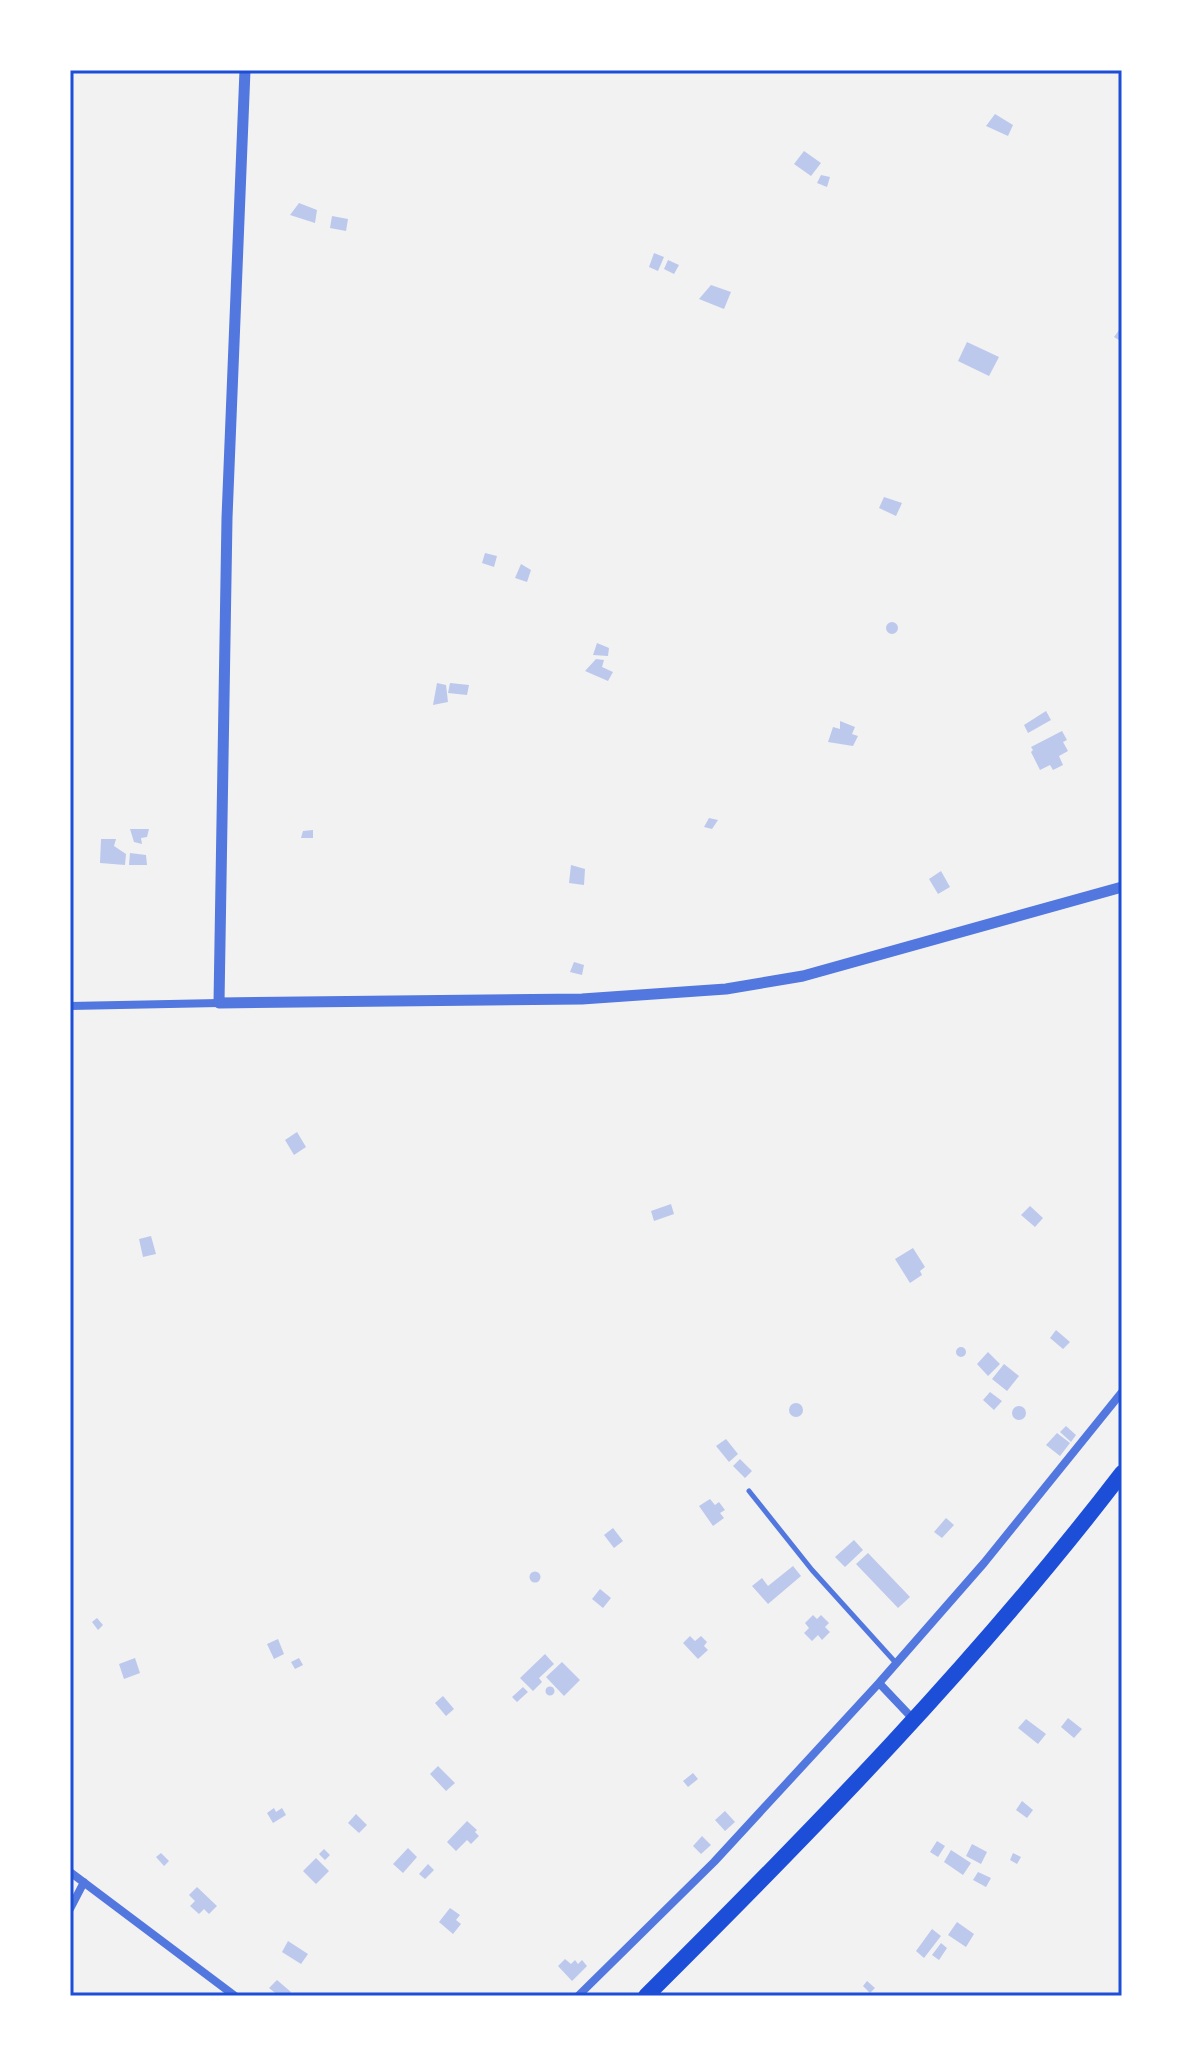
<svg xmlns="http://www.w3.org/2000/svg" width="1192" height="2066" viewBox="0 0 1192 2066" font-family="'Archivo Narrow',sans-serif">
	<rect width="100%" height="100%" fill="#f2f2f2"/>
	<!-- building -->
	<path fill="#bdc9ec" d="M995,114L1013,125L1008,136L986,126Z
		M804,151L821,163L811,176L794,164Z
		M821,175L830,177L827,187L817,183Z
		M299,203L317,210L315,223L290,215Z
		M332,216L348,219L346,231L330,228Z
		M654,253L664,257L658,271L649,267Z
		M668,260L679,265L674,274L664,269Z
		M711,285L731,292L724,309L699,299Z
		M1122,326V342L1114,337Z
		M967,342L999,357L989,376L958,361Z
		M884,497L902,503L896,516L879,508Z
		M485,553L497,556L494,567L482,563Z
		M521,564L531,570L527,582L515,578Z
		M886 628a6 6 0 1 1 12 0a6 6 0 1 1-12 0Z
		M597,643L609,648L608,656L593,655Z
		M596,659L604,660L602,667L613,672L608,681L585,671Z
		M437,683L446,685L448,702L433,705Z
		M450,683L469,685L467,695L448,693Z
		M1046,711L1051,720L1028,733L1024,725Z
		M840,721L855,727L852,734L858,736L853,746L828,742L833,727L840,729Z
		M1062,731L1067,740L1063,742L1068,751L1059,756L1063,765L1053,770L1050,765L1040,770L1031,752L1033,750L1031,747Z
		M709,818L718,820L712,829L704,827Z
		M130,829H149L147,837L141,838L142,844L134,842Z
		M313,830V838H301L303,831Z
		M101,839H116L114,846L126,854L125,865L100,863Z
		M130,853L146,855L147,865H129Z
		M571,865L585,869L584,885L569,883Z
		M941,871L950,887L938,894L929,879Z
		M574,962L584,965L582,975L570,972Z
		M297,1132L306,1147L294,1155L285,1140Z
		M671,1204L674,1214L654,1221L651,1211Z
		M1030,1206L1043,1218L1035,1227L1021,1215Z
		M151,1236L156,1254L143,1257L139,1239Z
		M913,1248L925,1267L920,1271L922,1275L910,1283L895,1259Z
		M1056,1330L1070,1342L1063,1349L1050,1338Z
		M956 1352a5 5 0 1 1 10 0a5 5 0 1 1-10 0Z
		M988,1352L1000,1364L988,1376L977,1364Z
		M1004,1364L1019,1376L1007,1391L992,1379Z
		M990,1392L1002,1401L994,1410L983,1400Z
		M789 1410a7 7 0 1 1 14 0a7 7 0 1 1-14 0Z
		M1012 1413a7 7 0 1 1 14 0a7 7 0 1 1-14 0Z
		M1066,1426L1076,1435L1071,1442L1060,1432Z
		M1057,1433L1070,1443L1060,1456L1046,1445Z
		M726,1439L738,1454L729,1462L716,1446Z
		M740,1459L752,1471L745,1478L733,1466Z
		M710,1499L715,1505L719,1502L725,1510L720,1513L724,1518L713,1526L699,1506Z
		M946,1518L954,1525L942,1538L934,1532Z
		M613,1528L623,1541L614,1548L604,1535Z
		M854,1540L863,1550L845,1567L835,1557Z
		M868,1553L910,1597L898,1608L856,1564Z
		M793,1566L801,1576L768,1604L752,1586L762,1578L768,1586Z
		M529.5 1577a5.5 5.5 0 1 1 11 0a5.5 5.5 0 1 1-11 0Z
		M600,1589L611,1598L603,1608L592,1599Z
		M813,1615L817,1619L821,1615L829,1623L825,1627L830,1632L822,1640L818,1635L812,1641L804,1633L809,1628L805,1623Z
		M97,1618L103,1625L98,1630L92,1622Z
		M690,1636L695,1641L701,1636L707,1642L704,1646L708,1650L698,1659L683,1643Z
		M278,1639L284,1654L274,1659L267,1644Z
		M545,1654L554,1664L539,1678L542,1682L533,1691L520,1678Z
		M135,1658L140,1673L124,1679L119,1664Z
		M299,1658L303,1665L295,1669L291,1662Z
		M562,1662L580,1680L564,1696L546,1677Z
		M545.5 1691a4.5 4.5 0 1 1 9 0a4.5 4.5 0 1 1-9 0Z
		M523,1687L528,1692L517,1702L512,1697Z
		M443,1696L454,1709L446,1716L435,1703Z
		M1068,1718L1082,1729L1074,1738L1061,1727Z
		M1026,1719L1046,1734L1038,1744L1018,1728Z
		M438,1766L455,1783L446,1791L430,1774Z
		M693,1773L698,1779L688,1787L683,1781Z
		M1022,1801L1033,1810L1027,1818L1016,1810Z
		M274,1808L276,1812L282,1808L286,1815L273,1823L267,1813Z
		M725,1811L735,1822L725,1831L715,1820Z
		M356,1814L367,1825L359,1833L348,1823Z
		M467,1821L477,1830L475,1832L479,1836L471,1844L467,1840L456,1851L447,1842Z
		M702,1836L711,1845L701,1854L693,1846Z
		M937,1841L945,1846L938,1857L930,1852Z
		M972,1844L987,1852L981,1864L966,1856Z
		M408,1848L417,1857L403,1873L393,1864Z
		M324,1849L330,1855L325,1860L319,1854Z
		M951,1850L971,1863L963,1875L944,1862Z
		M161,1853L169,1861L164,1866L156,1857Z
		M1013,1853L1021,1857L1017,1864L1010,1860Z
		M316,1858L329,1871L316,1884L303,1871Z
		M428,1864L434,1870L425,1879L419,1874Z
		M978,1872L991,1878L986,1887L973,1880Z
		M197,1887L217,1906L209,1914L204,1909L199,1914L190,1906L195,1901L189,1895Z
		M450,1908L460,1915L456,1920L461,1924L453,1934L439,1922Z
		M957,1922L974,1934L966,1947L948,1935Z
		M932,1929L941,1936L924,1958L916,1951Z
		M288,1941L308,1954L301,1964L282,1952Z
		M941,1943L947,1948L939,1960L932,1955Z
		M565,1959L571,1964L575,1960L578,1964L582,1960L587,1966L572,1981L558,1966Z
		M277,1980L291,1992L287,1996H279L269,1988Z
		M867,1981L875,1988L870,1993L863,1986Z"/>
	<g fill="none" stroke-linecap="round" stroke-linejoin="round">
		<!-- service -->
		<path stroke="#5277de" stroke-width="5" d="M749,1491L812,1570L896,1663"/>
		<!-- minor -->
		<path stroke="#5277de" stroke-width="8" d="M70,1006L219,1003
			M879,1683L914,1720
			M70,1872L235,1996
			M70,1909L84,1882
			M578,1996L714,1862L879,1683L984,1563L1122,1392"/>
		<!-- tertiary -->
		<path stroke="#5277de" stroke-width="11" d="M245,70L227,518L219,1003L582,999L726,989L803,976L1122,887"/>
		<!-- trunk -->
		<path stroke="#1d4ed8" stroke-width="16" d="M646,1996C814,1829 978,1661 1122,1473"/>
	</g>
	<!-- border -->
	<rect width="1192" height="2066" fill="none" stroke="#ffffff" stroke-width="144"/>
	<rect x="72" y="72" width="1048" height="1922" fill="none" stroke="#1d4ed8" stroke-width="3"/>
</svg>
